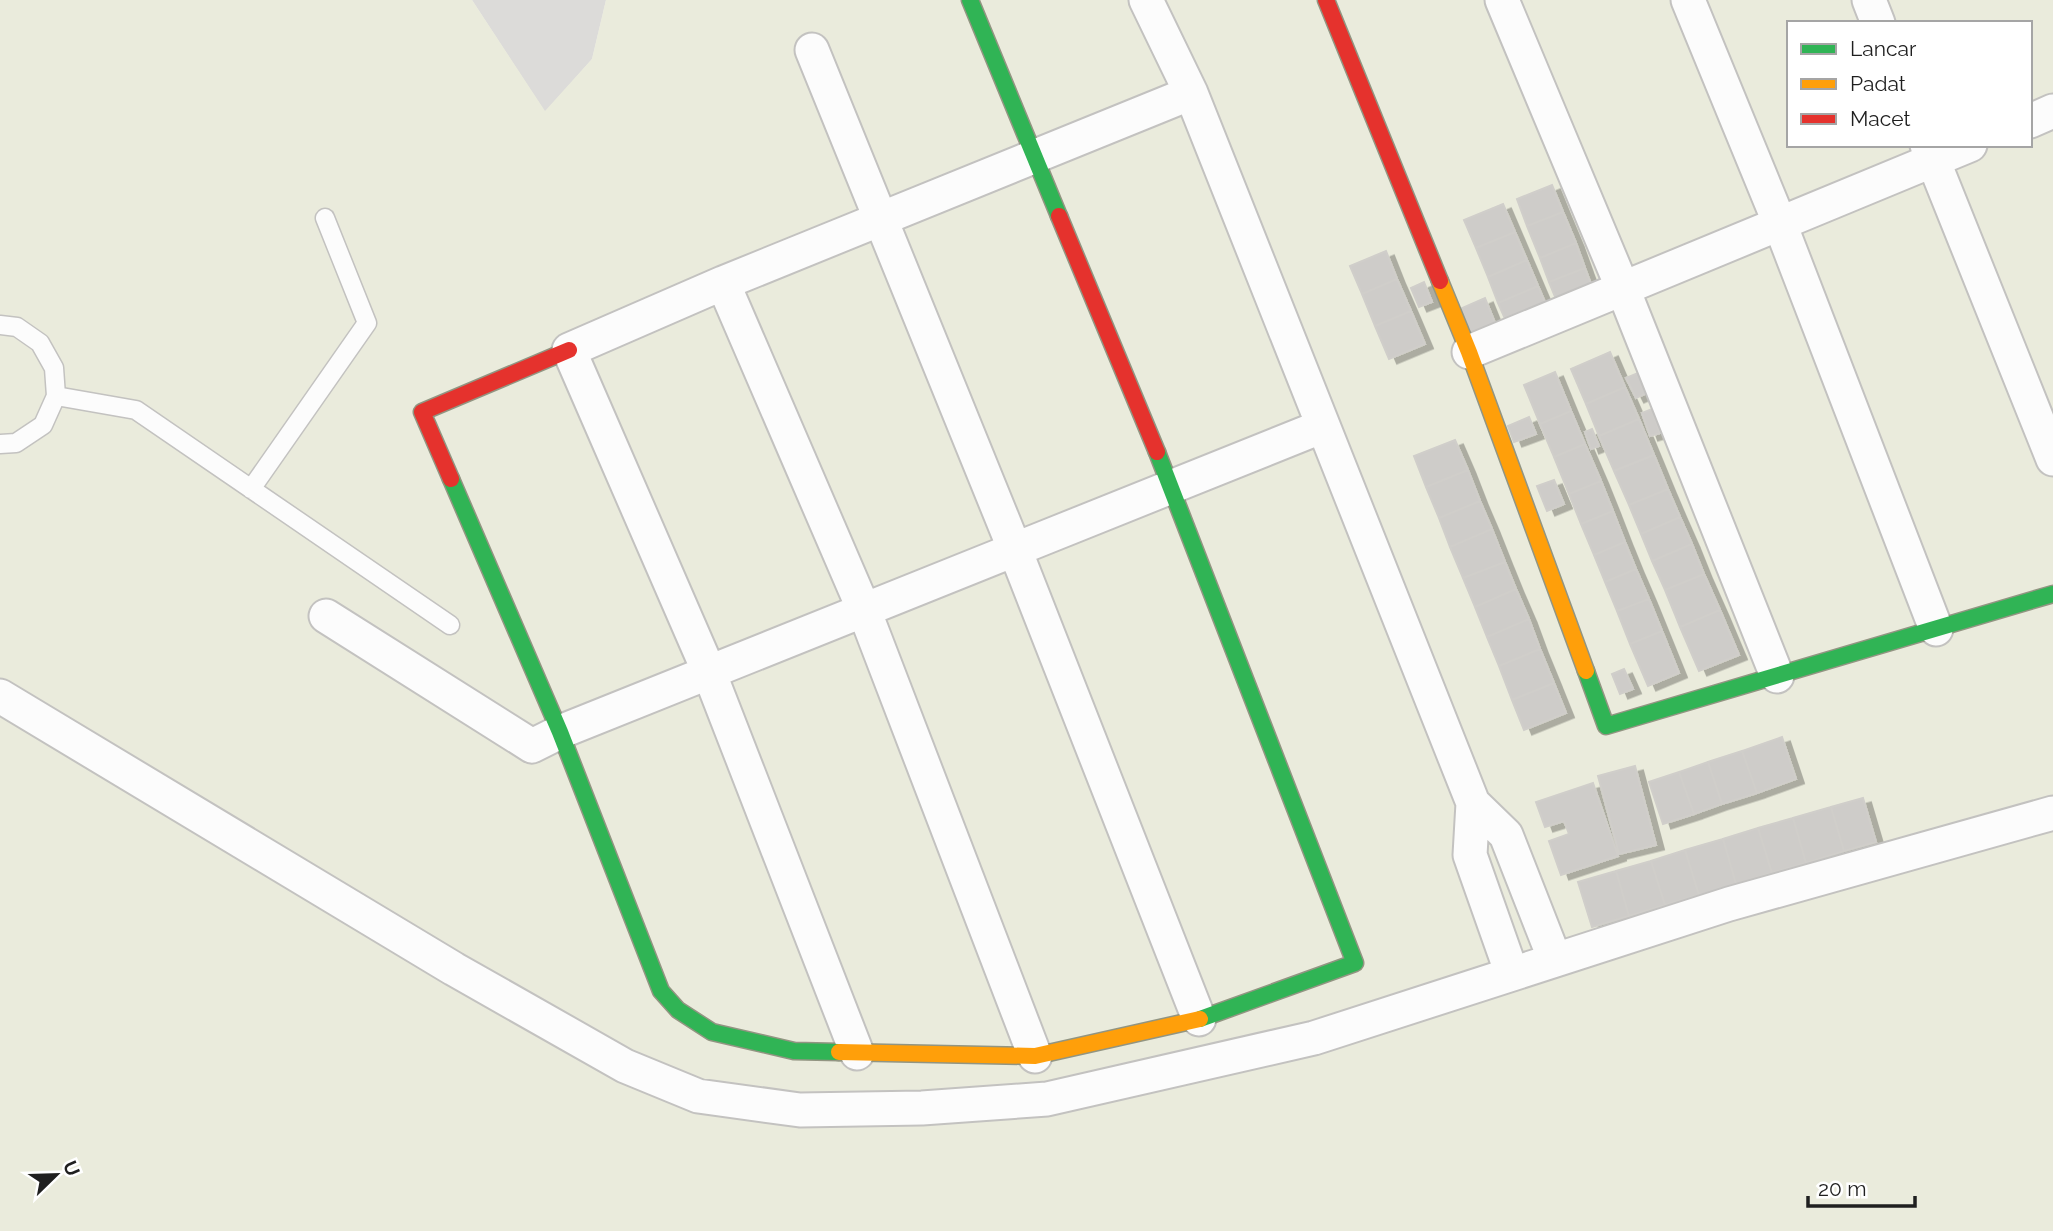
<svg xmlns="http://www.w3.org/2000/svg" width="2053" height="1231" viewBox="0 0 2053 1231" font-family="Raleway,sans-serif">
	<defs>
		<filter id="shadow"><feDropShadow dx="8" dy="4.5" stdDeviation="0" flood-color="#0004"/></filter>
	</defs>
	<rect width="100%" height="100%" fill="#edece8"/>
	<!-- residential -->
	<path fill="#dcdbd9" d="M472,0H606L592,59L545,112Z"/>
	<!-- farmland -->
	<path fill="#eaebdc" fill-rule="evenodd" d="M0,0H472L545,111L592,59L606,0H2053V1231H0ZM1789,23H2030V145H1789Z"/>
	<!-- building -->
	<path fill="#ceccc9" stroke="#d0ceca" stroke-width="2" filter="url(#shadow)" d="M1552,185L1563,212L1527,226L1517,199Z
		M1503,204L1515,232L1476,248L1464,220Z
		M1563,212L1576,243L1540,258L1527,226Z
		M1515,232L1527,260L1488,277L1476,248Z
		M1576,243L1585,268L1549,282L1540,258Z
		M1386,251L1397,279L1362,294L1350,266Z
		M1527,260L1538,286L1498,303L1488,277Z
		M1585,268L1595,295L1560,309L1549,282Z
		M1397,279L1411,311L1375,326L1362,294Z
		M1424,282L1432,302L1419,307L1411,288Z
		M1538,286L1550,314L1510,330L1498,303Z
		M1485,298L1497,328L1472,338L1460,309Z
		M1411,311L1425,344L1389,359L1375,326Z
		M1610,352L1625,387L1586,404L1571,369Z
		M1555,372L1571,411L1540,424L1524,385Z
		M1638,373L1647,393L1636,398L1626,378Z
		M1625,387L1639,419L1599,436L1586,404Z
		M1652,409L1660,433L1650,436L1642,413Z
		M1571,411L1585,444L1554,457L1540,424Z
		M1529,417L1536,434L1514,442L1508,426Z
		M1639,419L1654,455L1614,471L1599,436Z
		M1592,429L1599,446L1591,449L1585,432Z
		M1455,440L1468,470L1426,487L1414,456Z
		M1585,444L1601,481L1569,494L1554,457Z
		M1654,455L1668,489L1629,505L1614,471Z
		M1468,470L1480,501L1439,518L1426,487Z
		M1554,480L1564,504L1547,511L1537,486Z
		M1601,481L1613,511L1581,524L1569,494Z
		M1668,489L1680,517L1641,534L1629,505Z
		M1480,501L1492,529L1450,547L1439,518Z
		M1613,511L1625,542L1594,555L1581,524Z
		M1680,517L1692,544L1652,561L1641,534Z
		M1492,529L1505,562L1463,578L1450,547Z
		M1625,542L1636,569L1605,582L1594,555Z
		M1692,544L1704,574L1665,590L1652,561Z
		M1505,562L1516,589L1475,607L1463,578Z
		M1636,569L1649,599L1617,611L1605,582Z
		M1704,574L1720,610L1680,627L1665,590Z
		M1516,589L1529,619L1487,637L1475,607Z
		M1649,599L1662,631L1630,644L1617,611Z
		M1720,610L1739,655L1699,671L1680,627Z
		M1529,619L1540,649L1499,666L1487,637Z
		M1662,631L1679,673L1648,686L1630,644Z
		M1540,649L1554,683L1512,700L1499,666Z
		M1624,669L1633,689L1620,694L1612,674Z
		M1554,683L1566,713L1524,730L1512,700Z
		M1782,737L1796,779L1757,793L1742,751Z
		M1742,751L1757,793L1722,804L1708,762Z
		M1708,762L1722,804L1694,814L1679,772Z
		M1635,766L1656,845L1619,854L1598,776Z
		M1679,772L1694,814L1663,824L1649,782Z
		M1593,783L1618,856L1561,875L1549,841L1569,834L1564,821L1545,827L1536,802Z
		M1863,798L1876,842L1844,851L1831,807Z
		M1831,807L1844,851L1806,863L1793,818Z
		M1793,818L1806,863L1772,873L1758,828Z
		M1758,828L1772,873L1736,884L1723,839Z
		M1723,839L1736,884L1699,895L1685,850Z
		M1685,850L1699,895L1665,905L1651,861Z
		M1651,861L1665,905L1629,916L1616,871Z
		M1616,871L1629,916L1592,927L1578,882Z"/>
	<g fill="none" stroke-linecap="round" stroke-linejoin="round">
		<!-- lane casing -->
		<g stroke="#c3c2c0" stroke-width="21">
			<path id="lane" d="M0,325L17,327L40,343L54,368L56,396L43,425L16,443L0,444
				M56,396L136,410L450,625
				M251,489L367,323L325,218"/>
		</g>
		<!-- street casing -->
		<g stroke="#c3c2c0" stroke-width="37">
			<path id="street" d="M1146,0L1191,93L1473,803L1506,835L1555,960
				M1502,0L1623,289L1777,676
				M1688,0L1780,224L1936,629
				M1869,0L1878,23
				M812,50L1015,550L1199,1019
				M2030,121L2053,111
				M1927,145L2053,459
				M723,283L864,610L1035,1056
				M1469,352L1970,145
				M326,616L532,746L560,732L1323,426
				M0,696L454,969L625,1066L698,1096L800,1110L922,1108L1047,1099L1314,1038L1729,904L2053,813
				M1473,803L1470,855L1512,974
				M857,1053L709,672L569,350L723,283L1191,93"/>
		</g>
		<!-- fast casing -->
		<g stroke="#929582" stroke-width="19">
			<path id="fast" d="M970,0L1059,216
				M1157,452L1355,963L1200,1019
				M451,479L560,732L661,991L678,1010L712,1032L794,1051L839,1052
				M1586,671L1606,726L2053,594"/>
		</g>
		<!-- slow casing -->
		<g stroke="#929582" stroke-width="19">
			<path id="slow" d="M1440,281L1469,352L1586,671
				M839,1052L1035,1056L1200,1019"/>
		</g>
		<!-- jam casing -->
		<g stroke="#929582" stroke-width="19">
			<path id="jam" d="M1326,0L1440,281
				M1059,216L1157,452
				M451,479L422,412L569,350"/>
		</g>
		<!-- lane -->
		<use href="#lane" stroke="#fcfcfc" stroke-width="18"/>
		<!-- street -->
		<use href="#street" stroke="#fcfcfc" stroke-width="33"/>
		<!-- fast -->
		<use href="#fast" stroke="#30b455" stroke-width="16"/>
		<!-- slow -->
		<use href="#slow" stroke="#ff9f0a" stroke-width="16"/>
		<!-- jam -->
		<use href="#jam" stroke="#e5322d" stroke-width="16"/>
	</g>
	<!-- legend -->
	<rect x="1787" y="21" width="245" height="126" fill="#ffffff" stroke="#a5a5a5" stroke-width="2"/>
	<rect x="1801" y="44" width="35" height="10" fill="#30b455" stroke="#a5a5a5" stroke-width="2"/>
	<text x="1850" y="56" font-size="21" fill="#1f1f1f">Lancar</text>
	<rect x="1801" y="79" width="35" height="10" fill="#ff9f0a" stroke="#a5a5a5" stroke-width="2"/>
	<text x="1850" y="91" font-size="21" fill="#1f1f1f">Padat</text>
	<rect x="1801" y="114" width="35" height="10" fill="#e5322d" stroke="#a5a5a5" stroke-width="2"/>
	<text x="1850" y="126" font-size="21" fill="#1f1f1f">Macet</text>
	<!-- north arrow -->
	<g transform="translate(56 1175) rotate(67)" stroke="#ffffff" stroke-width="5" paint-order="stroke">
	<path d="M0-5L12 26L0 18L-12 26Z" fill="#1f1f1f"/>
	<text y="-10" font-size="19" font-weight="bold" text-anchor="middle" fill="#1f1f1f">U</text>
	</g>
	<!-- scale -->
	<path d="M1808 1196v10h107v-10" fill="none" stroke="#1f1f1f" stroke-width="3.5"/>
	<text x="1818" y="1196" font-size="21" fill="#1f1f1f" stroke="#ffffff" stroke-width="5" paint-order="stroke">20 m</text>
</svg>
